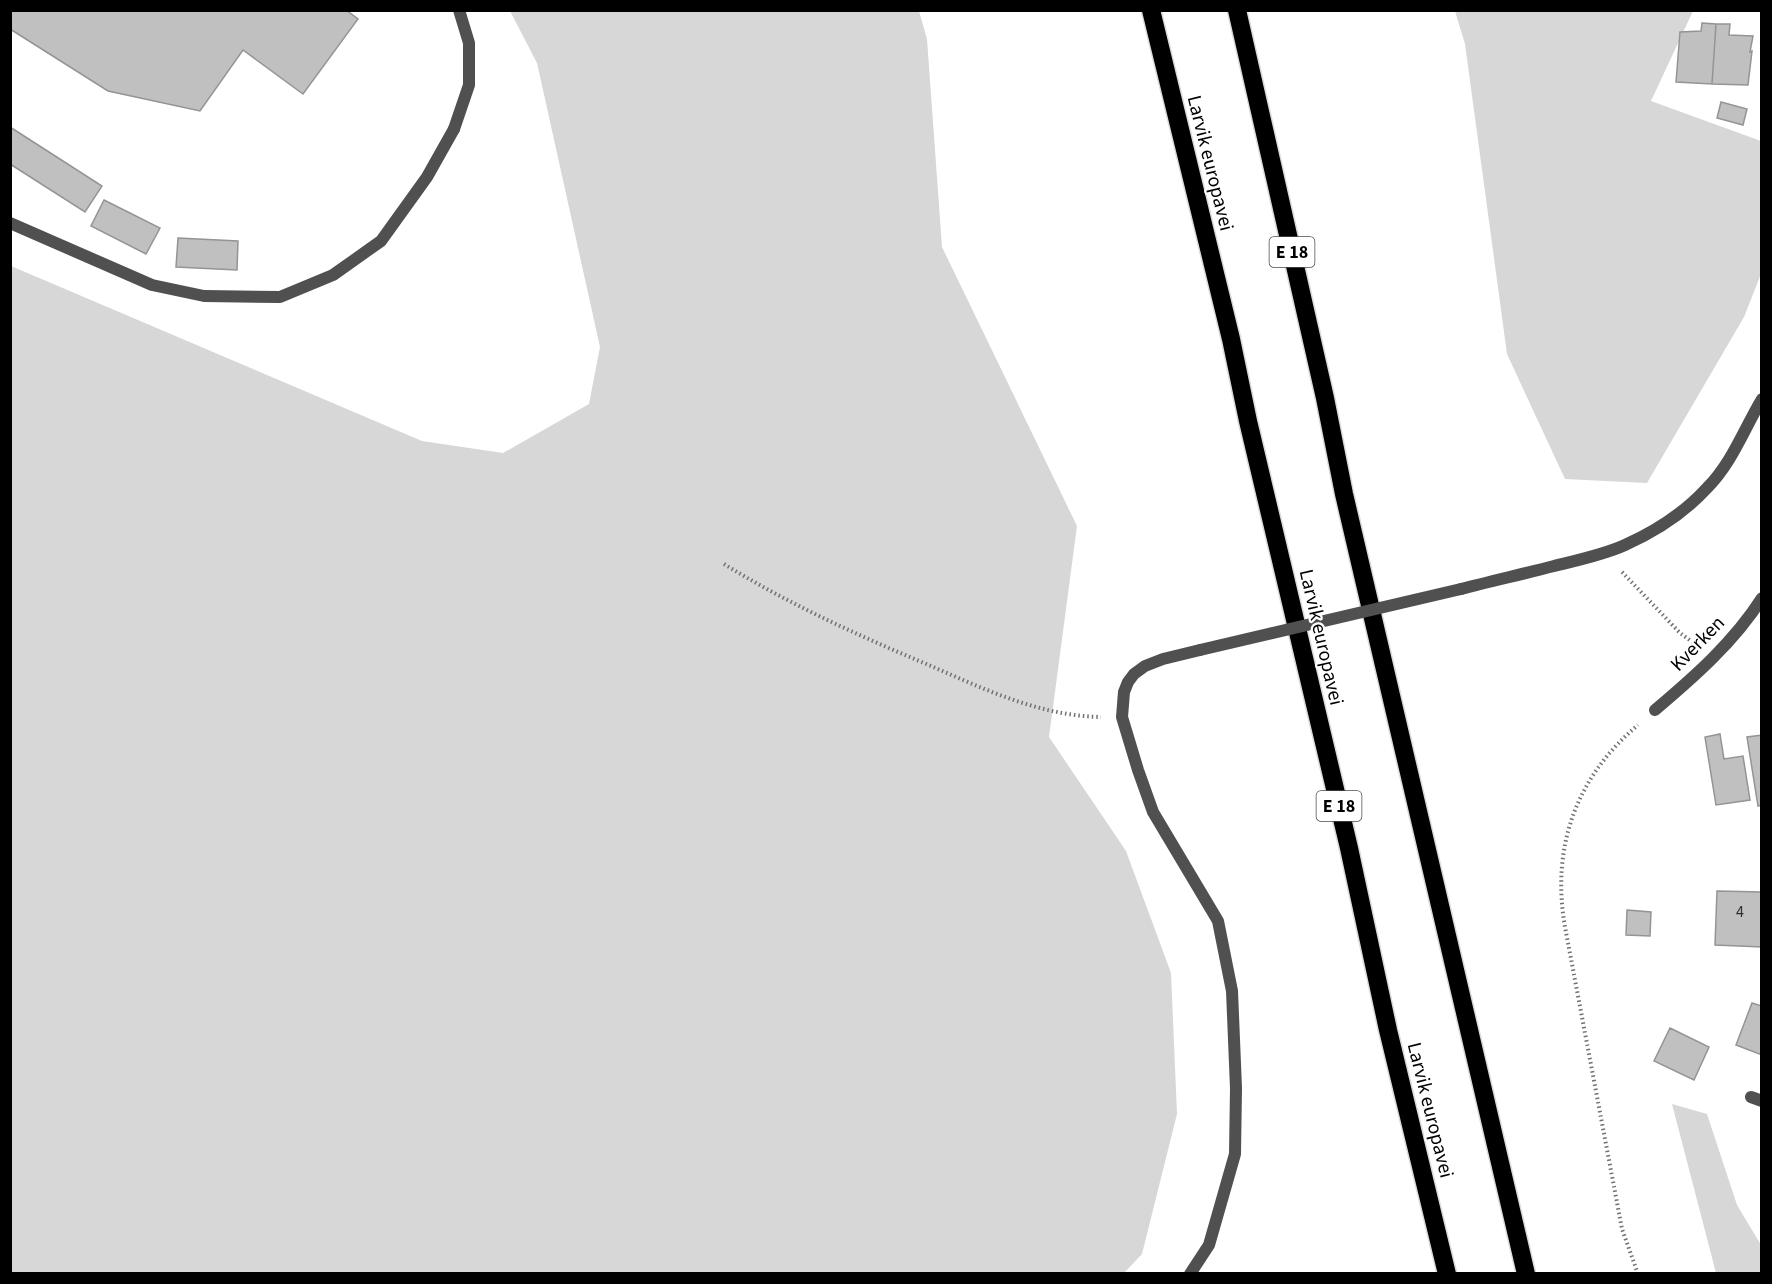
<svg xmlns="http://www.w3.org/2000/svg" width="1772" height="1284" viewBox="0 0 1772 1284" font-family="'Source Sans 3',sans-serif">
	<rect width="100%" height="100%" fill="#fff"/>
	<!-- green -->
	<path fill="#d7d7d7" d="M510,11H919L927,39L942,247L1077,526L1049,737L1126,851L1171,973L1177,1114L1142,1254L1124,1273H11V266L422,441L503,453L589,404L600,347L537,63Z
		M1455,11H1693L1651,101L1761,141V274L1744,317L1647,483L1565,479L1507,354L1465,44Z
		M1672,1104L1707,1114L1737,1205L1761,1245V1273H1716Z"/>
	<!-- building -->
	<path fill="#c0c0c0" stroke="#949494" stroke-width="1.5" d="M10,10H346L358,19L303,94L243,50L200,111L108,91L10,29Z
		M1702,23L1716,24L1712,84L1676,82L1680,32L1701,31Z
		M1716,24H1730L1729,35L1753,36L1750,52L1752,51L1748,85L1712,84Z
		M1721,102L1747,109L1743,125L1717,118Z
		M10,127L102,186L85,212L10,164Z
		M104,200L160,228L146,254L91,226Z
		M178,238L238,241L237,270L176,267Z
		M1720,734L1724,759L1743,756L1750,800L1716,805L1705,737Z
		M1762,735V805L1758,806L1747,737Z
		M1717,891L1762,892V947L1715,945Z
		M1627,910L1651,912L1650,936L1626,935Z
		M1752,1003L1762,1006V1055L1736,1045Z
		M1670,1028L1709,1047L1694,1080L1654,1061Z"/>
	<g fill="none" stroke-linecap="round" stroke-linejoin="round">
		<!-- motorway casing -->
		<g stroke="#dbdbdb" stroke-width="21">
			<path id="motorway" d="M1151,10L1231,339L1248,421L1349,848L1388,1030L1447,1274
				M1237,10L1325,398L1344,494L1526,1274"/>
		</g>
		<!-- path -->
		<path stroke="#727272" stroke-width="4" stroke-dasharray="1.5 3" stroke-linecap="butt" d="M724,564C787,603 855,634 924,663C980,687 1038,716 1101,717
			M1622,572L1680,633L1695,644
			M1638,1274L1622,1229L1565,927C1551,847 1576,777 1638,725"/>
		<!-- service -->
		<path stroke="#505050" stroke-width="12" d="M10,223L152,285L204,296L280,297L333,275L381,241L427,177L454,129
			M1461,589C1492,581 1523,574 1554,566C1578,560 1603,555 1625,545C1654,532 1685,512 1707,488C1732,463 1744,429 1762,399
			M1190,1274L1209,1245L1235,1154L1236,1088L1232,991L1218,921L1153,812L1138,770L1122,717L1124,692L1128,682L1134,674L1145,666L1163,659L1200,650"/>
		<!-- minor -->
		<path stroke="#505050" stroke-width="12" d="M454,129L469,85V43L459,10
			M1655,710C1694,677 1734,642 1762,598
			M1751,1097L1762,1101"/>
		<!-- motorway -->
		<use href="#motorway" stroke="#000" stroke-width="18"/>
		<!-- service-bridge -->
		<path stroke="#505050" stroke-width="12" d="M1200,650L1461,589"/>
	</g>
	<g text-anchor="middle" stroke-width="4.5" stroke-linejoin="round" paint-order="stroke">
		<!-- number labels -->
		<g font-size="16" fill="#303030">
			<text x="1740" y="917">4</text>
		</g>
		<!-- shield labels -->
		<g fill="#fff" stroke="#4c4c4c" stroke-width="1.5">
			<rect x="1269.5" y="237" width="45" height="30" rx="4.5"/>
			<rect x="1316.5" y="791" width="45" height="30" rx="4.5"/>
		</g>
		<g font-size="18" font-weight="bold" fill="#000">
			<text x="1292" y="258">E 18</text>
			<text x="1339" y="812">E 18</text>
		</g>
		<!-- street labels -->
		<g font-size="20" fill="#000" stroke="#fff">
			<text transform="translate(1211 163) rotate(76)" y="7">Larvik europavei</text>
			<text transform="translate(1322 637) rotate(77)" y="7">Larvik europavei</text>
			<text transform="translate(1697 643) rotate(-46)" y="7">Kverken</text>
			<text transform="translate(1431 1110) rotate(76)" y="7">Larvik europavei</text>
		</g>
	</g>
	<!-- border -->
	<rect width="1772" height="1284" fill="none" stroke="#000000" stroke-width="24"/>
</svg>
